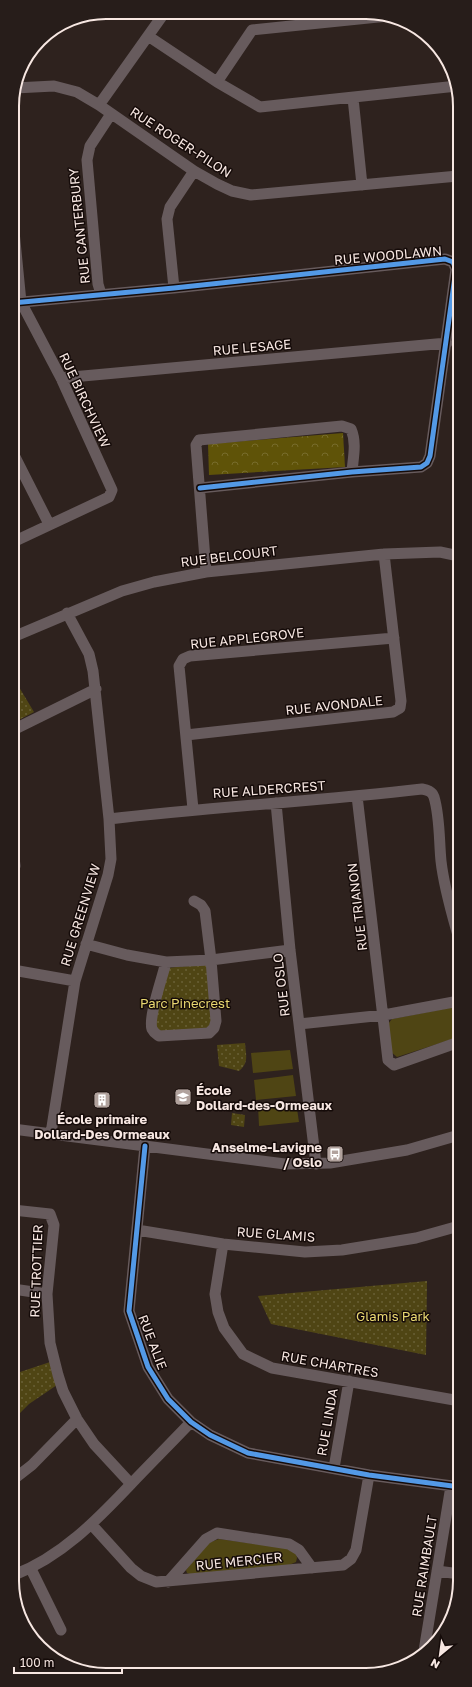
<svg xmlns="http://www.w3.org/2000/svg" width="472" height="1687" viewBox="0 0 472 1687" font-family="'Golos Text',sans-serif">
	<defs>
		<pattern id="forest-crowns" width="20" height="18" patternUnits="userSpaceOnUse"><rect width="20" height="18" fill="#5f5308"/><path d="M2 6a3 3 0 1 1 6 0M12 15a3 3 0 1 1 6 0" fill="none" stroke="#776c2c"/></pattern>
		<pattern id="park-dots" width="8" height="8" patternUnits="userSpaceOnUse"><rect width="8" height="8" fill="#4f4514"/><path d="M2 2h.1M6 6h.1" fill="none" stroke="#696036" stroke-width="1.8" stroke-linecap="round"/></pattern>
	</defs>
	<rect width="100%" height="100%" fill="#2e221e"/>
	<!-- grass -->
	<path fill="#4f4514" d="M459,1006V1037L397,1057L391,1052L388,1024L392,1019Z
		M290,1050L293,1069L253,1073L251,1053Z
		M293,1075L296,1096L256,1100L254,1080Z
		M296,1102L299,1122L259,1126L258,1106Z
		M219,1539L287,1548L296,1552L297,1558L296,1562L289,1565L192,1575L187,1573L186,1570L208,1543Z"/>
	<!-- forest -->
	<path fill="url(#forest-crowns)" d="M343,433L345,467L209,475L208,444Z"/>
	<!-- park -->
	<path fill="url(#park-dots)" d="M13,677L34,712L13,723Z
		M207,964L213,1019L207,1030L160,1032L156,1026V1017L167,968Z
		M245,1043C246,1055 249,1063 239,1071L219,1066L217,1045Z
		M232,1113L245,1115L244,1127L231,1125Z
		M427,1281L426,1355L271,1324L258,1296Z
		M50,1362L57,1385L29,1404L14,1419V1374Z"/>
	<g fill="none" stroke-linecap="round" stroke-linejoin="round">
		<!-- minor -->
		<path stroke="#675b5d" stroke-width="11" d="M148,36L217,82L260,107L457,86
			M217,82L252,30L388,16
			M15,88L54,86L77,92L99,105L194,171L217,184L232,191L251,195L458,176
			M353,98L362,185
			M99,105L165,12
			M12,211L21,302L61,378L112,490L109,497L13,542
			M174,288L167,219L170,207L194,171
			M101,294L98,284L87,160L90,146L111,114
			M12,303L174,288L445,259L453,262L456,269L430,456L427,463L421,467L352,472L200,488
			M61,378L447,343
			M13,453L49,524
			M206,572L196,445L199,440L342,426L351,429C357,443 353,458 352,472
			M13,637L122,591L154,582L206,572L384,554L440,552L459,556
			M13,730L96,689
			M186,735L393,712L400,708L401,701L384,554
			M357,796L388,1060L394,1065L459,1042
			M276,803L290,950L316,1164
			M193,809L179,666L183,659L190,656L394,638
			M109,819C213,807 318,801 422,789C427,790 432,791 434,797C440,817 439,841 441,861C444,888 452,914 459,939
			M13,847L15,866L13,870
			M86,944L127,955L166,962L211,960L290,950
			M166,962C163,976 148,1017 152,1029C154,1033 156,1034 159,1036L209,1033L214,1028L216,1021L211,960L205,911L201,905L194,901
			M13,970L75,981
			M299,1024L384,1015L459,1001
			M13,1129L285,1164L330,1163L407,1150L459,1135
			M51,1133L75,981L108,875L111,859L109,819L93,671L89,654L67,613
			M145,1146L129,1311L148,1367L168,1399L191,1422L210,1435L248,1453L369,1475L460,1487
			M13,1210L50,1214L54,1225L47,1294L50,1343L58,1375L63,1391L77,1419L94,1444L131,1484
			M137,1230L223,1244L305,1252L342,1250L416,1238L459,1226
			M223,1244L215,1294L218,1312L224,1328L243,1354L272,1368L460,1401
			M13,1289L47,1294
			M334,1468L349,1381
			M14,1479L32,1465L77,1419
			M92,1525L131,1568L141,1576L156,1582L343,1565L351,1559L356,1550L369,1475
			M31,1569L61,1630
			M437,1571L460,1574
			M14,1575C61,1557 97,1520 131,1484C151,1463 171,1443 191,1422
			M168,1582L206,1539L217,1533L289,1544L299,1550L312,1568
			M424,1651L451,1486"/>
		<!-- cycleway casing -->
		<g stroke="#150b09" stroke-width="8">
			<path id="cycleway" d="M12,303L174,288L445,259L453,262L456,269L430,456L427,463L421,467L352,472L200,488
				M145,1146L129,1311L148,1367L168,1399L191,1422L210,1435L248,1453L369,1475L460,1487"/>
		</g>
		<!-- cycleway -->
		<use href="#cycleway" stroke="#5399e6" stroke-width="5"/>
	</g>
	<!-- icons -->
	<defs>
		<g id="school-square" transform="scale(0.9)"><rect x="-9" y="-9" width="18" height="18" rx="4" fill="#b1a29d" stroke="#150b09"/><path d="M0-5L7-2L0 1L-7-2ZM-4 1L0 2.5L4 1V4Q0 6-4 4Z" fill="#fff"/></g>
		<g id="building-square" transform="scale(0.9)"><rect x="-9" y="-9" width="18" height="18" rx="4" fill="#b1a29d" stroke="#150b09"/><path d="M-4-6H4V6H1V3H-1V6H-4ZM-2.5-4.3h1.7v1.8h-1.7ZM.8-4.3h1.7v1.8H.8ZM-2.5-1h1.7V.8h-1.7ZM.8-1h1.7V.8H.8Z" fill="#fff"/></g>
		<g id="bus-square" transform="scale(0.9)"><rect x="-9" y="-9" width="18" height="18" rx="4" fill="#b1a29d" stroke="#150b09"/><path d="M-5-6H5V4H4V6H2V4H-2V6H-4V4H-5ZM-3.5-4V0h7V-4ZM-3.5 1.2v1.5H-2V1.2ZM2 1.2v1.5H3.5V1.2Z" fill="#fff"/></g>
	</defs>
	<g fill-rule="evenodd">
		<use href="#school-square" x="183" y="1097"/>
		<use href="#building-square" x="102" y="1100"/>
		<use href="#bus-square" x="335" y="1154"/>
	</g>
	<g text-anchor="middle" stroke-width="3" stroke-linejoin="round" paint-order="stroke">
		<!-- street labels -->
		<g font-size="13" fill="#f7e7e2" stroke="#150b09">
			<text transform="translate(181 142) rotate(33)" y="5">RUE ROGER-PILON</text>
			<text transform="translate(79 226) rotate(-96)" y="5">RUE CANTERBURY</text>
			<text transform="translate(388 255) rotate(-5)" y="5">RUE WOODLAWN</text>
			<text transform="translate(252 347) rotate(-5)" y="5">RUE LESAGE</text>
			<text transform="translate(85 400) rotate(65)" y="5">RUE BIRCHVIEW</text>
			<text transform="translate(229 556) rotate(-7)" y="5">RUE BELCOURT</text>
			<text transform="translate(247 638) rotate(-6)" y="5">RUE APPLEGROVE</text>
			<text transform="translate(334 705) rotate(-6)" y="5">RUE AVONDALE</text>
			<text transform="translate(269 789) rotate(-4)" y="5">RUE ALDERCREST</text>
			<text transform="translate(357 907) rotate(-97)" y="5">RUE TRIANON</text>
			<text transform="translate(80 915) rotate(-73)" y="5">RUE GREENVIEW</text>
			<text transform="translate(281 985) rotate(-97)" y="5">RUE OSLO</text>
			<text transform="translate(276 1234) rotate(4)" y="5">RUE GLAMIS</text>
			<text transform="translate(36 1271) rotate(-88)" y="5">RUE TROTTIER</text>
			<text transform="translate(153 1342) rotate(69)" y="5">RUE ALIE</text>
			<text transform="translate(330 1364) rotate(10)" y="5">RUE CHARTRES</text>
			<text transform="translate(327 1422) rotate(-80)" y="5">RUE LINDA</text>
			<text transform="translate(239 1561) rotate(-6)" y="5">RUE MERCIER</text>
			<text transform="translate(424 1566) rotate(-81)" y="5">RUE RAIMBAULT</text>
		</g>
		<!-- park labels -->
		<g font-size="13" fill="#e9d871" stroke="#150b09">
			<text x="185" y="1008">Parc Pinecrest</text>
			<text x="393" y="1321">Glamis Park</text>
		</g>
		<!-- poi labels -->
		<g font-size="13" font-weight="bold" fill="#f7e7e2" stroke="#150b09" text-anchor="start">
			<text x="196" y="1095">École<tspan x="196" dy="15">Dollard-des-Ormeaux</tspan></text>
			<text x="102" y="1124" text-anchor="middle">École primaire<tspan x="102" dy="15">Dollard-Des Ormeaux</tspan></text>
			<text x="322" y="1152" text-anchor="end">Anselme-Lavigne<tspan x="322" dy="15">/ Oslo</tspan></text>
		</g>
	</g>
	<!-- crop -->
	<path d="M0 0H472V1687H0ZM106 19H366A87 87 0 0 1 453 106V1581A87 87 0 0 1 366 1668H106A87 87 0 0 1 19 1581V106A87 87 0 0 1 106 19Z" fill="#271d1a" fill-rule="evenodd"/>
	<path fill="none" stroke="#f7e7e2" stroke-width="2" d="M106 19H366A87 87 0 0 1 453 106V1581A87 87 0 0 1 366 1668H106A87 87 0 0 1 19 1581V106A87 87 0 0 1 106 19Z"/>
	<!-- north arrow -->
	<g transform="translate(440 1655) rotate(209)" stroke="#150b09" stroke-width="3" paint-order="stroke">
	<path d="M0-3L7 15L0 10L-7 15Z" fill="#f7e7e2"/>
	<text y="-6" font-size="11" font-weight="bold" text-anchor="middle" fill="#f7e7e2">N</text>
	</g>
	<!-- scale -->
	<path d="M14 1667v6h108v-6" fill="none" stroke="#f7e7e2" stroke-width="2"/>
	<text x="20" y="1667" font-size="12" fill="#f7e7e2" stroke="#150b09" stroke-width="3" paint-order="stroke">100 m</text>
</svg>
